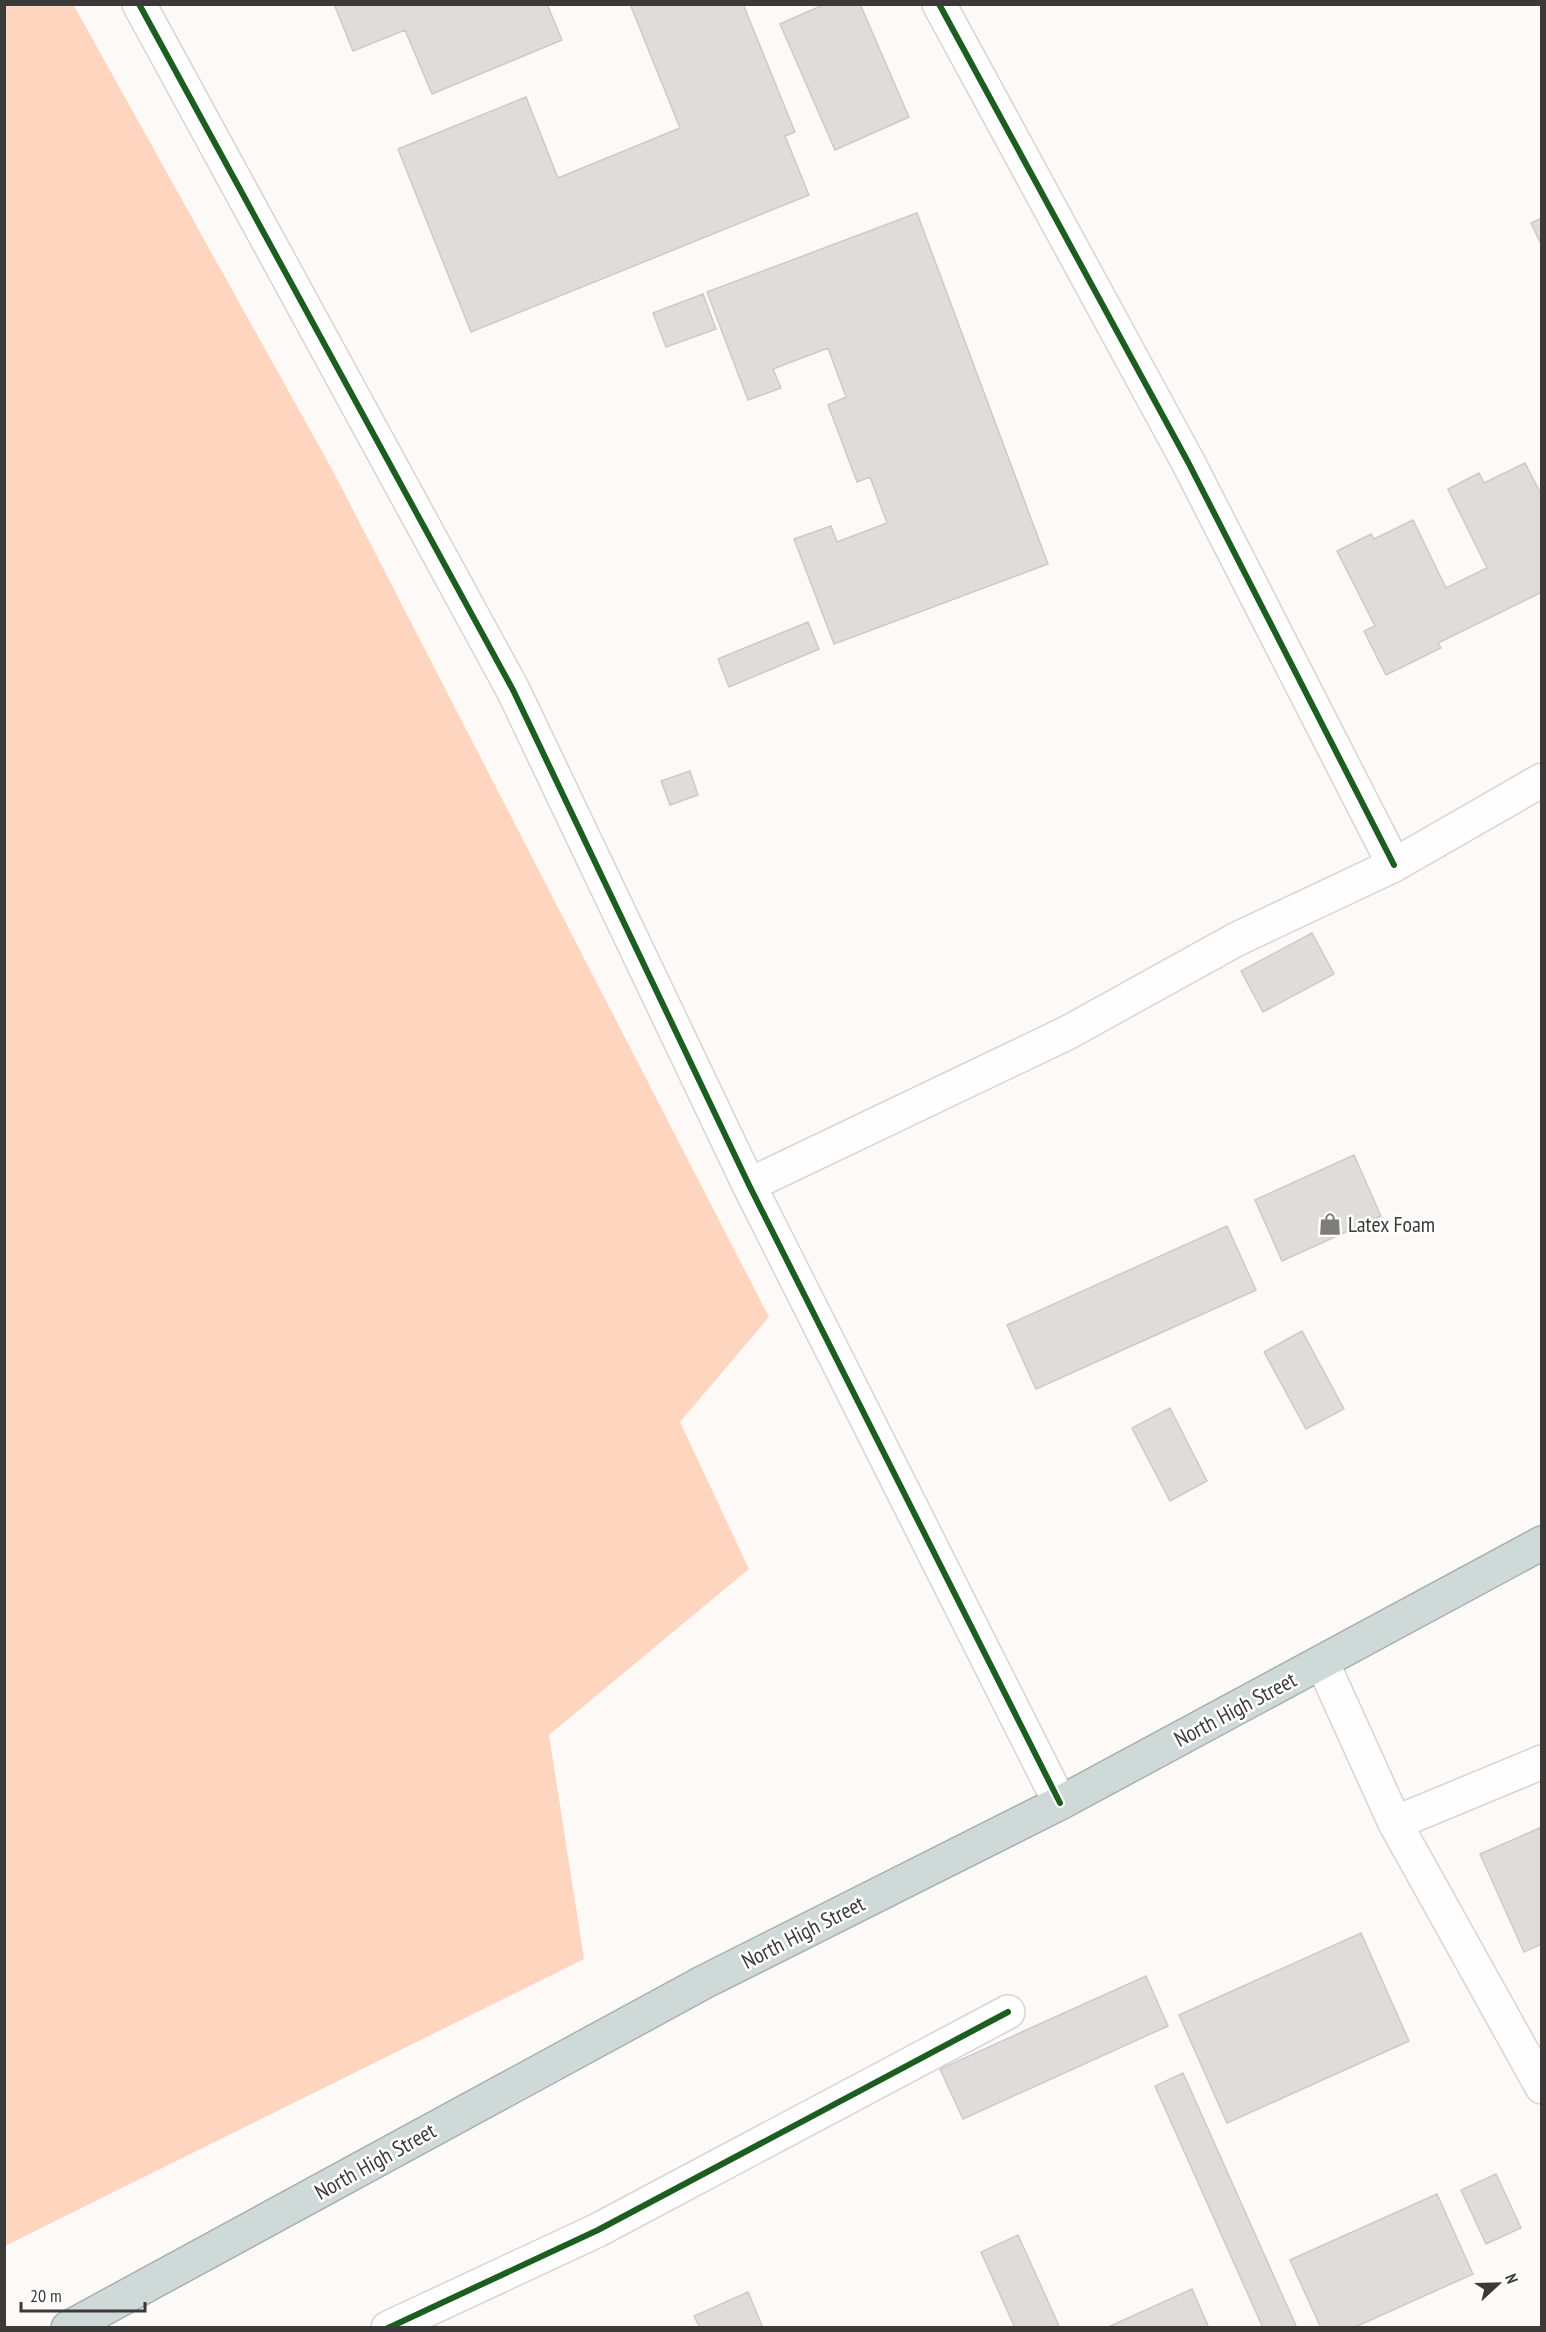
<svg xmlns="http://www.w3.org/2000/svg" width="1546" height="2332" viewBox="0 0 1546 2332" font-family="'PT Sans Narrow',sans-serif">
	<rect width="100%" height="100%" fill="#fcf9f7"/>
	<!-- forest -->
	<path fill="#fed6bf" d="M73,4L333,471L769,1317L680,1422L749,1569L549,1735L584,1959L5,2246L4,5Z"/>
	<!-- building -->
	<path fill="#dfdcdb" stroke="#cdcac9" stroke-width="1.5" d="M334,4H547L562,40L432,94L405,30L353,51Z
		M630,4H743L795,132L785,136L809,195L471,332L398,149L526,97L558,178L680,128Z
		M825,4H860L909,117L835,150L780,24Z
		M917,213L1048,564L834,644L794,539L831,526L837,542L887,523L870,477L857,482L828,405L846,397L828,348L773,369L781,388L748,400L707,292Z
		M1542,218V246L1531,223Z
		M703,294L716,329L666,347L653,313Z
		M1525,463L1542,496V592L1438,643L1441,648L1386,675L1364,631L1375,626L1337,551L1371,534L1374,539L1413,520L1446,588L1487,568L1448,489L1479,473L1484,483Z
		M808,622L819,649L729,687L718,659Z
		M690,771L698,795L670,805L661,781Z
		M1312,933L1334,974L1263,1012L1241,971Z
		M1354,1155L1381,1216L1282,1261L1255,1200Z
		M1227,1226L1256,1290L1036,1389L1007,1325Z
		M1302,1331L1344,1409L1306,1429L1264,1352Z
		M1170,1408L1207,1481L1170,1501L1132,1428Z
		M1542,1827V1944L1524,1952L1480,1854Z
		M1361,1933L1409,2041L1227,2123L1179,2015Z
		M1146,1976L1168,2026L963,2119L940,2069Z
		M1183,2073L1297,2328H1263L1155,2086Z
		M1496,2174L1521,2228L1486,2244L1461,2190Z
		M1437,2194L1473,2274L1353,2328H1321L1290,2260Z
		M1018,2235L1060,2328H1015L981,2252Z
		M1192,2289L1209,2328H1106Z
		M748,2292L763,2328H700L694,2316Z"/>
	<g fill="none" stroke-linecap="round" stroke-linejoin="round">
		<!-- minor casing -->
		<g stroke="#d7d5d4" stroke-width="36">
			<path id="minor" d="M139,4L513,690L749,1185L1060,1803
				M939,4L1188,462L1394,865
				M749,1185L1067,1033L1237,939L1394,865L1542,780
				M1322,1662L1395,1823L1542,2087
				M1395,1823L1542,1762
				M388,2328L598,2230L1008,2012"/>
		</g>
		<!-- highway casing -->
		<g stroke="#a5b2ae" stroke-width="36">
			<path id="highway" d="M68,2328L704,1982L1060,1803L1542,1543"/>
		</g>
		<!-- minor -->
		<use href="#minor" stroke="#fffefe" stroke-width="33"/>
		<!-- highway -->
		<use href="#highway" stroke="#cfdad8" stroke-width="33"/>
		<!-- cycleway casing -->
		<g stroke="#fff" stroke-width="10">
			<path id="cycleway" d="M139,4L513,690L749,1185L1060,1803
				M939,4L1188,462L1394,865
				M388,2328L598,2230L1008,2012"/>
		</g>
		<!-- cycleway -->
		<use href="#cycleway" stroke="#1b5e20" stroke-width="6"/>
	</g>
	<!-- icons -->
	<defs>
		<g id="shop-bare" transform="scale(1.8)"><path d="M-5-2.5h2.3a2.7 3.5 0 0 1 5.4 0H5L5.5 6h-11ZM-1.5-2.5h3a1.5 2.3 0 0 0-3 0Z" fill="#7f7d7b" stroke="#fff" stroke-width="2.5" paint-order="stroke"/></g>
	</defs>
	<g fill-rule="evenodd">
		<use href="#shop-bare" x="1330" y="1224"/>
	</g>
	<g text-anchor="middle" stroke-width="5" stroke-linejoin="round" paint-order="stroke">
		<!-- poi labels -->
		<g font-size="22" fill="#3c3a38" stroke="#fff" text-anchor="start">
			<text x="1348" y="1232">Latex Foam</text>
		</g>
		<!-- street labels -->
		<g font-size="22" fill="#3c3a38" stroke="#fff">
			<text transform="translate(1235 1709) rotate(-28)" y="8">North High Street</text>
			<text transform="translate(803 1932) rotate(-27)" y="8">North High Street</text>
			<text transform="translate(375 2161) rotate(-29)" y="8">North High Street</text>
		</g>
	</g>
	<!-- border -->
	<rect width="1546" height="2332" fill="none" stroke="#3c3a38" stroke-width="12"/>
	<!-- north arrow -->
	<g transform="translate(1498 2284) rotate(68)" stroke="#ffffff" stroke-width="4.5" paint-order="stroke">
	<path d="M0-4.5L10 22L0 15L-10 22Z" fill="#3c3a38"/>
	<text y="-9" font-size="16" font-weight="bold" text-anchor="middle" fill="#3c3a38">N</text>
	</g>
	<!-- scale -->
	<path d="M21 2302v9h124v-9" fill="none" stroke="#3c3a38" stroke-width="3"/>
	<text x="30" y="2302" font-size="18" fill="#3c3a38" stroke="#ffffff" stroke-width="4.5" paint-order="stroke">20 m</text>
</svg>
